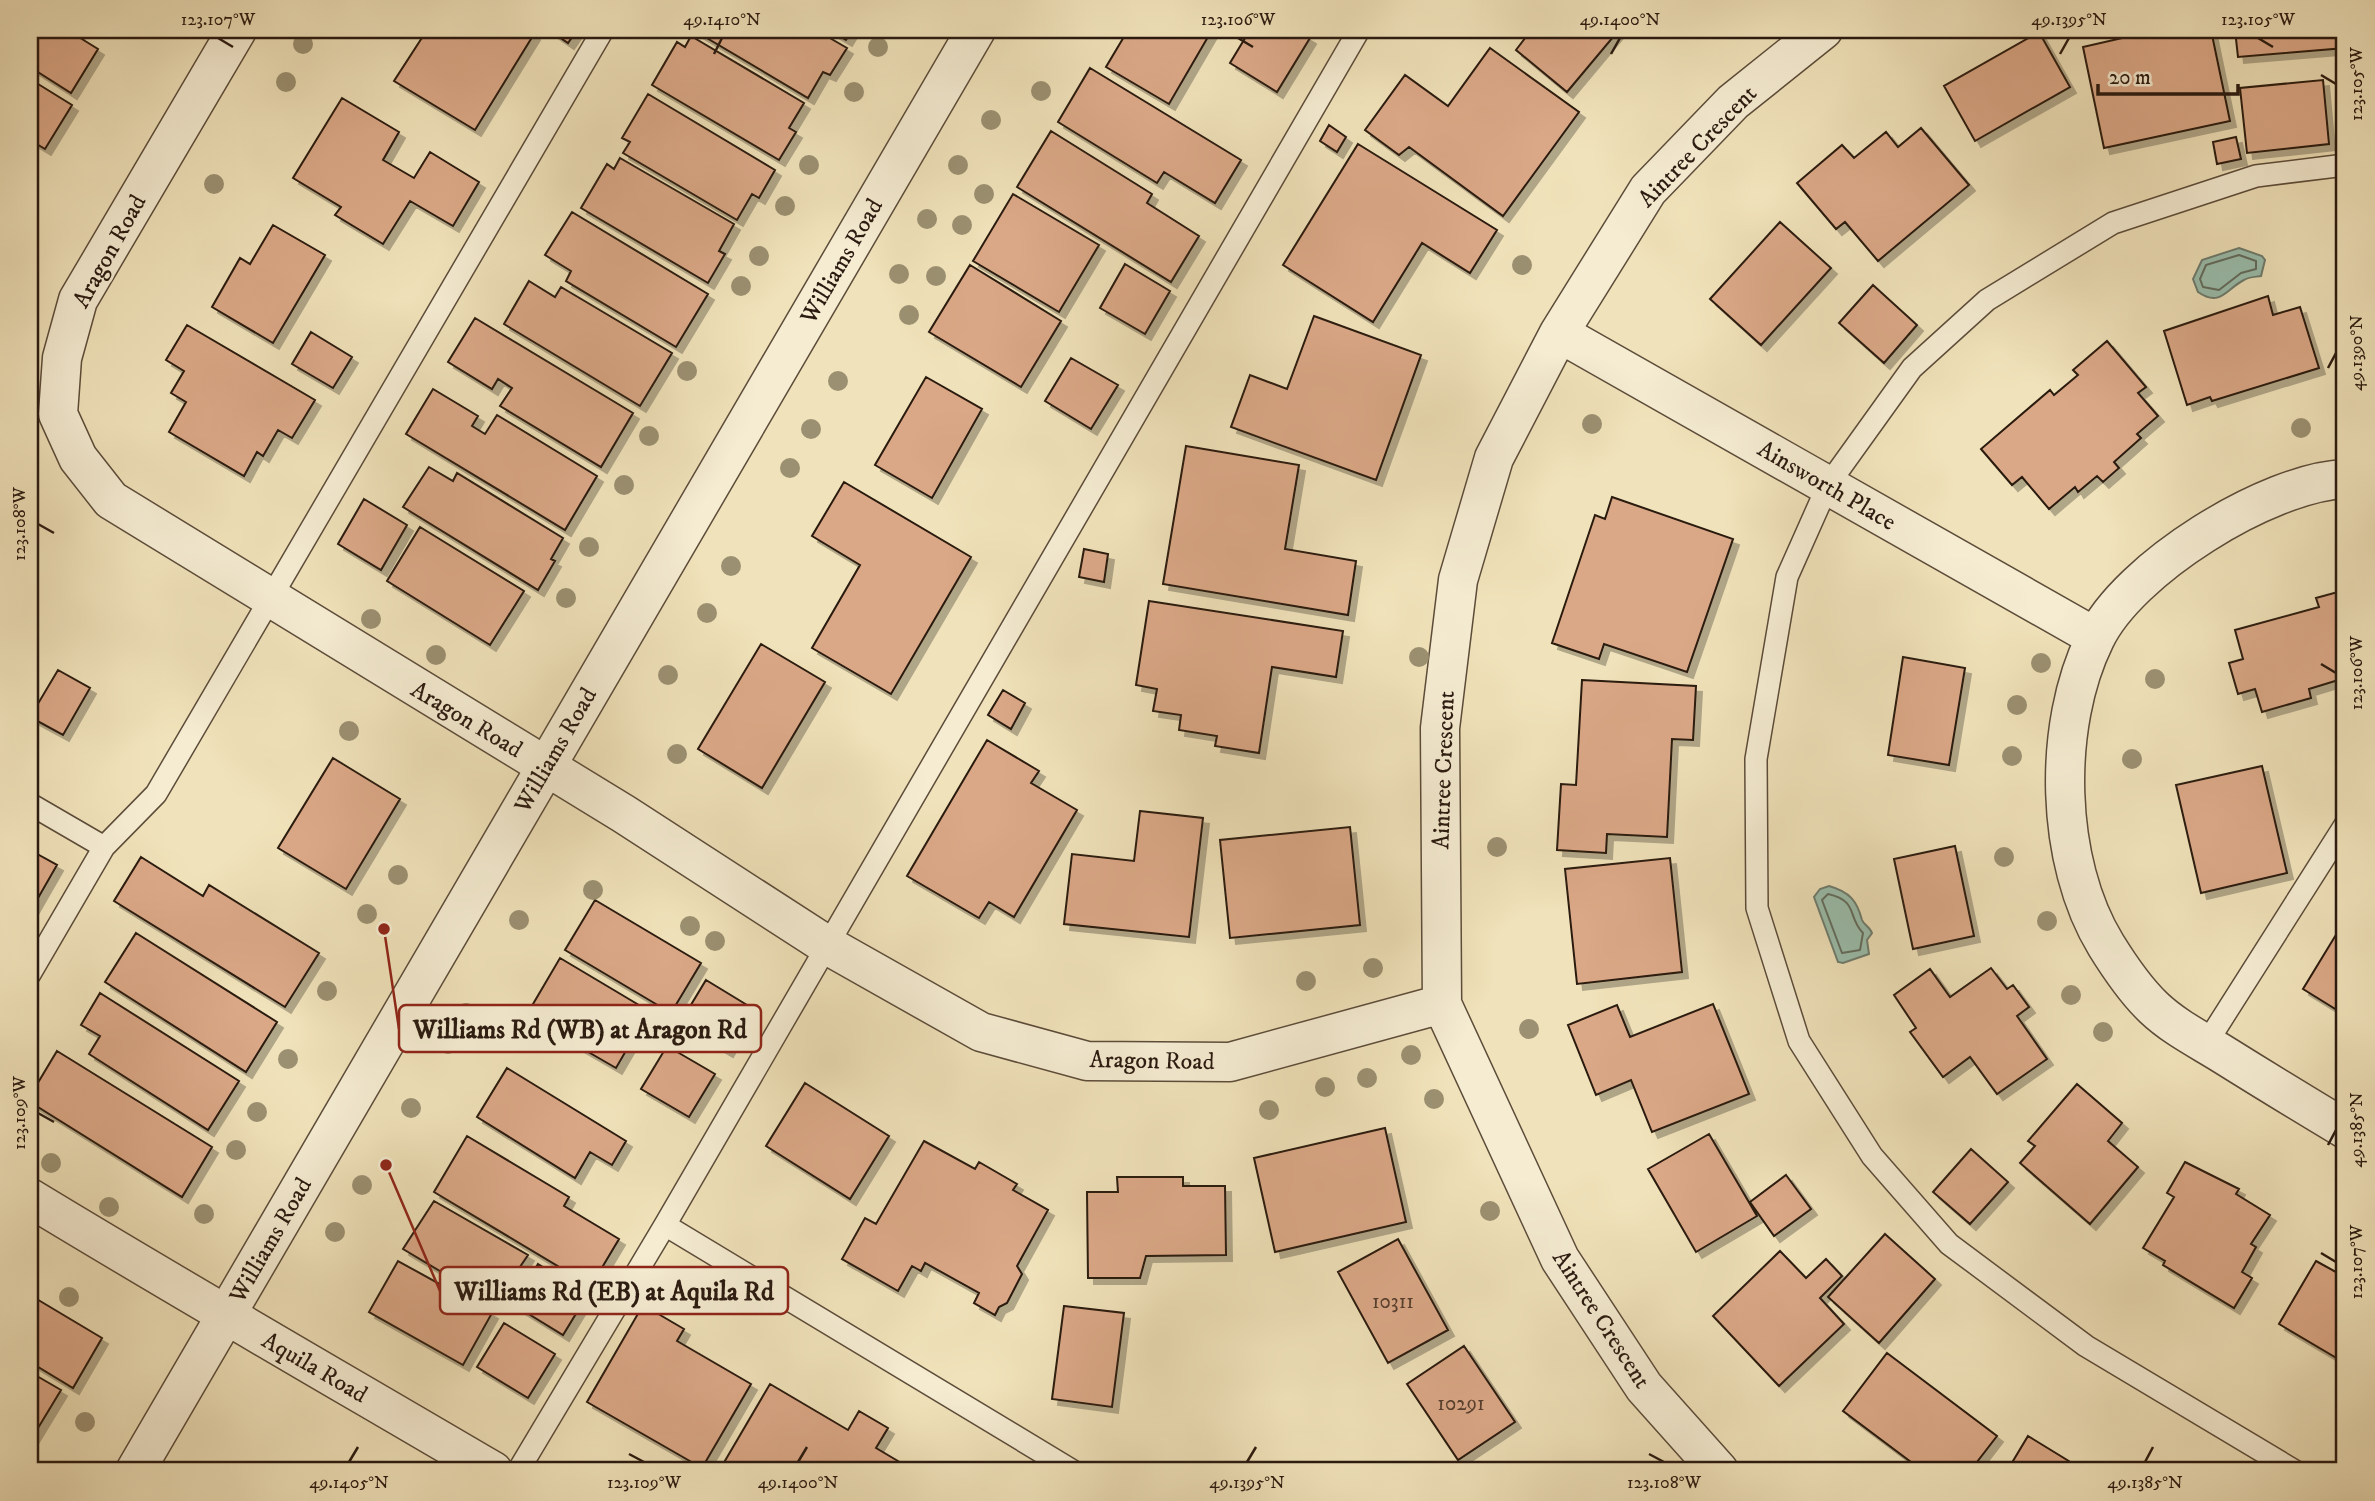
<svg xmlns="http://www.w3.org/2000/svg" width="2375" height="1501" viewBox="0 0 2375 1501" font-family="'IM FELL DW Pica',serif">
	<defs>
		<filter id="shadow"><feDropShadow dx="6" dy="6" stdDeviation="0" flood-color="#0004"/></filter>
	</defs>
	<rect width="100%" height="100%" fill="#f0e2ba"/>
	<filter id="stains"><feTurbulence type="fractalNoise" baseFrequency=".00286" numOctaves="4"/><feColorMatrix values="0 0 0 0 .2 0 0 0 0 .09 0 0 0 0 .02 0 0 0 .5 -.17"/></filter>
	<radialGradient id="worn" r=".72"><stop offset=".6" stop-color="#630" stop-opacity="0"/><stop offset="1" stop-color="#630" stop-opacity=".3"/></radialGradient>
	<!-- water -->
	<path fill="#9abead" stroke="#6d7c6e" stroke-width="2" d="M2239,248L2262,256L2265,260L2261,276C2255,277 2248,277 2244,280C2227,288 2221,308 2198,292L2193,279L2202,260Z
		M1829,886C1850,892 1857,901 1862,920C1864,925 1870,927 1872,933L1867,940L1869,954L1843,963L1838,962L1814,897L1820,889Z"/>
	<g fill="none" stroke-linecap="round" stroke-linejoin="round">
		<!-- shore -->
		<path stroke="#626c5e" stroke-width="2" d="M2239,255L2256,261V269L2241,273L2219,290L2203,287L2200,279L2206,265Z
			M1828,894C1859,901 1847,917 1863,933L1860,950L1842,953L1822,900Z"/>
	</g>
	<!-- building -->
	<path fill="#dba887" stroke="#2a1a10" stroke-width="2" filter="url(#shadow)" d="M30,30H80L77,36L98,49L71,93L30,67Z
		M427,30H527L534,34L475,130L394,81Z
		M549,30H577L568,43Z
		M816,30L847,48L830,75L823,72L808,98L695,31Z
		M829,30H852L846,40Z
		M1128,30H1212L1169,104L1106,67Z
		M1250,30H1297L1310,38L1277,92L1230,63Z
		M1525,30H1619L1567,92L1516,50L1529,33Z
		M2157,30H2211L2230,121L2104,148L2083,47Z
		M2235,30H2345V48L2238,57Z
		M2039,32L2070,87L1975,141L1944,86Z
		M691,36L804,103L789,128L796,132L779,160L652,85L677,42L685,47Z
		M1490,48L1579,112L1503,216L1409,147L1399,155L1365,130L1405,75L1448,106Z
		M1090,68L1241,160L1215,203L1164,172L1157,183L1058,122Z
		M30,79L72,105L45,149L30,140Z
		M2323,80L2329,144L2247,153L2240,88Z
		M648,94L775,170L759,198L752,194L737,220L623,153L630,142L622,138Z
		M342,98L399,132L383,160L414,178L430,152L479,182L453,226L410,201L383,244L335,215L341,207L293,178Z
		M1329,125L1346,137L1337,152L1320,141Z
		M1921,128L1969,185L1878,261L1845,222L1836,229L1797,183L1842,145L1854,158L1886,132L1898,147Z
		M1051,131L1152,194L1147,203L1199,236L1171,282L1017,187Z
		M2236,137L2241,159L2217,164L2213,142Z
		M1358,144L1497,230L1470,273L1422,243L1373,322L1283,265Z
		M620,158L734,224L719,251L725,254L708,283L581,208L607,164L614,169Z
		M1013,194L1099,245L1059,312L973,261Z
		M572,212L708,294L676,347L566,281L571,271L545,255Z
		M1780,222L1831,268L1761,345L1710,299Z
		M273,225L325,255L273,343L212,307L240,258L250,264Z
		M1125,264L1170,291L1145,334L1100,308Z
		M970,265L1061,321L1021,387L929,332Z
		M529,281L555,297L561,287L672,353L640,406L504,324Z
		M1873,285L1917,325L1884,363L1839,323Z
		M2268,296L2273,315L2300,307L2319,368L2212,401L2210,397L2187,405L2164,331Z
		M1314,316L1421,355L1376,480L1231,427L1250,375L1287,389Z
		M475,318L633,413L601,467L500,406L512,388L498,379L492,389L448,362Z
		M187,325L315,400L292,438L278,430L263,456L257,452L244,476L169,432L186,402L171,393L184,371L166,360Z
		M311,332L352,357L333,388L292,364Z
		M2107,341L2146,387L2138,393L2158,416L2137,434L2141,438L2114,462L2119,468L2103,482L2097,476L2078,492L2075,487L2049,509L2022,477L2012,485L1981,449L2050,390L2054,395L2078,375L2073,370Z
		M1071,358L1118,385L1091,429L1045,401Z
		M926,377L982,409L932,498L875,465Z
		M433,389L478,416L472,426L485,434L497,415L597,476L565,530L406,434Z
		M1186,446L1299,465L1285,549L1356,561L1348,615L1163,584Z
		M429,467L453,481L457,473L563,538L551,559L555,561L538,590L403,507Z
		M844,482L971,557L891,694L812,648L860,565L812,536Z
		M1612,497L1733,539L1687,672L1604,644L1599,659L1552,643L1595,515L1605,519Z
		M364,499L407,525L381,570L338,544Z
		M420,527L524,591L490,645L387,581Z
		M1084,549L1108,554L1104,582L1079,577Z
		M2345,590V678L2309,689L2311,698L2262,712L2255,689L2238,694L2229,663L2243,659L2235,630L2319,607L2316,598Z
		M1149,601L1343,631L1336,677L1272,667L1259,753L1215,746L1217,736L1179,730L1181,715L1153,711L1157,689L1136,685Z
		M761,644L825,682L762,788L698,749Z
		M1903,657L1965,668L1949,765L1888,755Z
		M58,670L90,688L63,735L30,717Z
		M1582,680L1696,686L1693,740L1672,739L1667,837L1607,834L1606,853L1557,850L1561,784L1576,785Z
		M1003,690L1025,703L1011,729L988,715Z
		M987,740L1039,771L1031,783L1077,810L1014,917L989,902L979,918L907,876Z
		M333,758L400,799L346,889L278,848Z
		M2262,766L2287,873L2201,893L2176,785Z
		M1140,811L1203,818L1189,937L1064,924L1072,854L1134,861Z
		M1350,827L1360,925L1230,938L1220,840Z
		M1955,846L1974,936L1913,949L1894,859Z
		M30,850L57,865L30,912Z
		M141,857L203,896L209,885L319,953L285,1007L114,901Z
		M1670,858L1682,972L1577,984L1565,869Z
		M595,900L701,963L671,1013L565,950Z
		M2345,920V1015L2303,989Z
		M136,933L277,1022L246,1072L105,982Z
		M560,958L649,1011L616,1068L526,1016Z
		M1991,968L2007,989L2013,985L2029,1007L2017,1016L2047,1059L1997,1094L1970,1057L1943,1077L1910,1032L1916,1028L1894,995L1930,969L1950,997Z
		M706,980L752,1008L727,1051L680,1023Z
		M100,993L239,1081L208,1130L89,1054L100,1036L81,1025Z
		M1713,1004L1749,1094L1652,1132L1631,1080L1596,1095L1568,1025L1617,1005L1630,1037Z
		M667,1046L715,1074L689,1117L641,1089Z
		M57,1051L212,1147L182,1197L30,1102V1096Z
		M507,1068L626,1141L612,1165L590,1152L575,1178L477,1117Z
		M805,1083L889,1136L850,1199L766,1146Z
		M2077,1084L2122,1123L2108,1141L2138,1167L2090,1224L2020,1163L2035,1146L2028,1141Z
		M1385,1128L1406,1222L1275,1252L1254,1158Z
		M1709,1134L1757,1216L1696,1252L1648,1169Z
		M467,1136L569,1197L564,1206L619,1239L591,1286L434,1192Z
		M924,1141L975,1169L979,1162L1017,1184L1013,1190L1048,1210L1017,1266L1022,1274L1007,1303L999,1307L995,1315L974,1303L979,1293L925,1263L921,1271L912,1266L898,1291L842,1259L865,1218L876,1224Z
		M1971,1149L2008,1182L1970,1224L1933,1192Z
		M2185,1162L2239,1189L2236,1194L2270,1215L2251,1244L2256,1247L2242,1272L2252,1278L2234,1308L2163,1265L2165,1261L2143,1248L2174,1197L2167,1193Z
		M1786,1175L1811,1209L1774,1236L1750,1202Z
		M1117,1177H1183V1186H1225L1226,1255L1146,1256L1140,1278H1088L1087,1192H1118Z
		M434,1201L528,1255L495,1304L403,1249Z
		M1885,1234L1935,1279L1879,1343L1828,1297Z
		M1398,1239L1448,1330L1388,1363L1338,1272Z
		M1780,1251L1806,1278L1826,1259L1842,1276L1820,1298L1844,1324L1779,1386L1713,1316Z
		M398,1261L492,1313L463,1365L369,1312Z
		M2316,1261L2345,1277V1363L2279,1324Z
		M538,1264L588,1294L563,1335L514,1305Z
		M30,1295L102,1338L73,1388L30,1362Z
		M643,1305L684,1329L677,1341L751,1384L702,1468L587,1402Z
		M1064,1306L1124,1313L1112,1407L1052,1399Z
		M504,1323L555,1354L528,1398L477,1367Z
		M1464,1346L1515,1422L1458,1460L1407,1384Z
		M1887,1353L1997,1436L1970,1471H1923L1843,1411Z
		M30,1372L61,1390L32,1438L30,1437Z
		M770,1384L848,1430L859,1411L888,1428L876,1448L903,1464L899,1471H719Z
		M2028,1436L2085,1471H2007Z"/>
	<g fill="none" stroke-linecap="round" stroke-linejoin="round">
		<!-- service casing -->
		<g stroke="#5c4c3a" stroke-width="24">
			<path id="service" d="M30,804L104,847
				M30,974L104,847L156,794L603,30
				M2206,1044L2345,825
				M665,1225L1073,1471
				M518,1471L665,1225L1359,30
				M2295,1471L2086,1346L1949,1244L1872,1156L1799,1041L1757,908L1756,759L1787,577L1828,485L1912,368L1987,300L2113,223L2256,176L2345,165"/>
		</g>
		<!-- minor casing -->
		<g stroke="#5c4c3a" stroke-width="41">
			<path id="minor" d="M237,30L78,300L62,358L58,414L78,458L111,500L624,814L825,944L981,1032L1087,1061L1230,1062L1442,1004
				M1559,333L2095,637
				M2345,479C2268,482 2128,569 2095,639C2052,726 2055,862 2106,945C2119,966 2136,991 2154,1008C2174,1027 2200,1040 2224,1055C2264,1080 2305,1105 2345,1129
				M30,1198C183,1291 338,1380 493,1471
				M1719,1471L1644,1387L1560,1259L1442,1004L1440,728L1458,580L1494,458L1559,333L1648,190L1733,102L1823,30"/>
		</g>
		<!-- tertiary casing -->
		<g stroke="#5c4c3a" stroke-width="41">
			<path id="tertiary" d="M135,1471L976,30"/>
		</g>
		<!-- service -->
		<use href="#service" stroke="#f5ecd2" stroke-width="21"/>
		<!-- minor -->
		<use href="#minor" stroke="#f5ecd2" stroke-width="38"/>
		<!-- tertiary -->
		<use href="#tertiary" stroke="#f5ecd2" stroke-width="38"/>
	</g>
	<!-- trees -->
	<g fill="#9b9071">
		<circle cx="303" cy="44" r="10"/>
		<circle cx="878" cy="47" r="10"/>
		<circle cx="286" cy="82" r="10"/>
		<circle cx="1041" cy="91" r="10"/>
		<circle cx="854" cy="92" r="10"/>
		<circle cx="991" cy="120" r="10"/>
		<circle cx="809" cy="165" r="10"/>
		<circle cx="958" cy="165" r="10"/>
		<circle cx="214" cy="184" r="10"/>
		<circle cx="984" cy="194" r="10"/>
		<circle cx="785" cy="206" r="10"/>
		<circle cx="927" cy="219" r="10"/>
		<circle cx="962" cy="225" r="10"/>
		<circle cx="759" cy="256" r="10"/>
		<circle cx="1522" cy="265" r="10"/>
		<circle cx="899" cy="274" r="10"/>
		<circle cx="936" cy="276" r="10"/>
		<circle cx="741" cy="286" r="10"/>
		<circle cx="909" cy="315" r="10"/>
		<circle cx="687" cy="371" r="10"/>
		<circle cx="838" cy="381" r="10"/>
		<circle cx="1592" cy="424" r="10"/>
		<circle cx="2301" cy="428" r="10"/>
		<circle cx="811" cy="429" r="10"/>
		<circle cx="649" cy="436" r="10"/>
		<circle cx="790" cy="468" r="10"/>
		<circle cx="624" cy="485" r="10"/>
		<circle cx="589" cy="547" r="10"/>
		<circle cx="731" cy="566" r="10"/>
		<circle cx="566" cy="598" r="10"/>
		<circle cx="707" cy="613" r="10"/>
		<circle cx="371" cy="619" r="10"/>
		<circle cx="436" cy="655" r="10"/>
		<circle cx="1419" cy="657" r="10"/>
		<circle cx="2041" cy="663" r="10"/>
		<circle cx="668" cy="675" r="10"/>
		<circle cx="2155" cy="679" r="10"/>
		<circle cx="2017" cy="705" r="10"/>
		<circle cx="349" cy="731" r="10"/>
		<circle cx="677" cy="754" r="10"/>
		<circle cx="2012" cy="756" r="10"/>
		<circle cx="2132" cy="759" r="10"/>
		<circle cx="1497" cy="847" r="10"/>
		<circle cx="2004" cy="857" r="10"/>
		<circle cx="398" cy="875" r="10"/>
		<circle cx="593" cy="890" r="10"/>
		<circle cx="367" cy="914" r="10"/>
		<circle cx="519" cy="920" r="10"/>
		<circle cx="2047" cy="921" r="10"/>
		<circle cx="690" cy="926" r="10"/>
		<circle cx="715" cy="941" r="10"/>
		<circle cx="1373" cy="968" r="10"/>
		<circle cx="1306" cy="981" r="10"/>
		<circle cx="327" cy="991" r="10"/>
		<circle cx="2071" cy="995" r="10"/>
		<circle cx="466" cy="1013" r="10"/>
		<circle cx="1529" cy="1029" r="10"/>
		<circle cx="2103" cy="1032" r="10"/>
		<circle cx="448" cy="1044" r="10"/>
		<circle cx="1411" cy="1055" r="10"/>
		<circle cx="288" cy="1059" r="10"/>
		<circle cx="1367" cy="1078" r="10"/>
		<circle cx="1325" cy="1087" r="10"/>
		<circle cx="1434" cy="1099" r="10"/>
		<circle cx="411" cy="1108" r="10"/>
		<circle cx="1269" cy="1110" r="10"/>
		<circle cx="257" cy="1112" r="10"/>
		<circle cx="236" cy="1150" r="10"/>
		<circle cx="51" cy="1163" r="10"/>
		<circle cx="362" cy="1185" r="10"/>
		<circle cx="109" cy="1207" r="10"/>
		<circle cx="1490" cy="1211" r="10"/>
		<circle cx="204" cy="1214" r="10"/>
		<circle cx="335" cy="1232" r="10"/>
		<circle cx="69" cy="1297" r="10"/>
		<circle cx="85" cy="1422" r="10"/>
	</g>
	<!-- ticks -->
	<path fill="none" stroke="#2a1a10" stroke-width="2.5" d="M218,38L233,47M1238,38L1253,47M2258,38L2273,47M714,54L722,38M1611,54L1620,38M2060,54L2069,38M2321,75L2336,84M2328,368L2336,353M38,524L54,533M2321,664L2336,673M38,1113L54,1122M2328,1145L2336,1130M2321,1253L2336,1262M629,1454L644,1462M1649,1454L1664,1462M349,1462L358,1447M798,1462L807,1447M1247,1462L1256,1447M2145,1462L2153,1447"/>
	<g text-anchor="middle" stroke-width="5" stroke-linejoin="round" paint-order="stroke">
		<!-- number labels -->
		<g font-size="21" fill="#563e2e">
			<text x="1393" y="1308">10311</text>
			<text x="1461" y="1410">10291</text>
		</g>
		<!-- street labels -->
		<g font-size="24" fill="#2a1a10" stroke="#f5ecd2">
			<text transform="translate(1697 146) rotate(-46)" y="8">Aintree Crescent</text>
			<text transform="translate(109 251) rotate(-61)" y="8">Aragon Road</text>
			<text transform="translate(841 261) rotate(-60)" y="8">Williams Road</text>
			<text transform="translate(1827 485) rotate(30)" y="8">Ainsworth Place</text>
			<text transform="translate(467 719) rotate(31)" y="8">Aragon Road</text>
			<text transform="translate(555 750) rotate(-60)" y="8">Williams Road</text>
			<text transform="translate(1443 770) rotate(-88)" y="8">Aintree Crescent</text>
			<text transform="translate(1152 1060) rotate(1)" y="8">Aragon Road</text>
			<text transform="translate(270 1240) rotate(-60)" y="8">Williams Road</text>
			<text transform="translate(1602 1319) rotate(57)" y="8">Aintree Crescent</text>
			<text transform="translate(315 1367) rotate(30)" y="8">Aquila Road</text>
		</g>
	</g>
	<!-- callouts -->
	<path fill="none" stroke="#8f2418" stroke-width="2.5" d="M384 929L399 1029M386 1165L440 1291"/>
	<g fill="#8f2418" stroke="#f5ecd2" stroke-width="2.5">
		<circle cx="384" cy="929" r="7"/>
		<circle cx="386" cy="1165" r="7"/>
	</g>
	<g fill="#f5ecd2" stroke="#8f2418" stroke-width="2.5">
		<rect x="399" y="1005" width="362" height="47" rx="7"/>
		<rect x="440" y="1267" width="348" height="47" rx="7"/>
	</g>
	<g font-size="26" text-anchor="middle" font-weight="bold" fill="#2a1a10">
		<text x="580" y="1038">Williams Rd (WB) at Aragon Rd</text>
		<text x="614" y="1300">Williams Rd (EB) at Aquila Rd</text>
	</g>
	<!-- margin -->
	<rect width="2375" height="1501" fill="none" stroke="#f0e2ba" stroke-width="77"/>
	<!-- scale -->
	<path d="M2098 84v10h140v-10" fill="none" stroke="#2a1a10" stroke-width="3.5"/>
	<text x="2109" y="84" font-size="21" fill="#2a1a10" stroke="#f5ecd2" stroke-width="5" paint-order="stroke">20 m</text>
	<rect x="38" y="38" width="2298" height="1424" fill="none" stroke="#2a1a10" stroke-width="2.5"/>
	<g font-size="18" text-anchor="middle" fill="#2a1a10">
		<text x="218" y="25">123.107°W</text>
		<text x="722" y="25">49.1410°N</text>
		<text x="1238" y="25">123.106°W</text>
		<text x="1620" y="25">49.1400°N</text>
		<text x="2069" y="25">49.1395°N</text>
		<text x="2258" y="25">123.105°W</text>
		<text transform="translate(2356 84) rotate(-90)" y="6">123.105°W</text>
		<text transform="translate(2356 353) rotate(-90)" y="6">49.1390°N</text>
		<text transform="translate(19 524) rotate(-90)" y="6">123.108°W</text>
		<text transform="translate(2356 673) rotate(-90)" y="6">123.106°W</text>
		<text transform="translate(19 1113) rotate(-90)" y="6">123.109°W</text>
		<text transform="translate(2356 1130) rotate(-90)" y="6">49.1385°N</text>
		<text transform="translate(2356 1262) rotate(-90)" y="6">123.107°W</text>
		<text x="349" y="1488">49.1405°N</text>
		<text x="644" y="1488">123.109°W</text>
		<text x="798" y="1488">49.1400°N</text>
		<text x="1247" y="1488">49.1395°N</text>
		<text x="1664" y="1488">123.108°W</text>
		<text x="2145" y="1488">49.1385°N</text>
	</g>
	<rect width="100%" height="100%" filter="url(#stains)"/>
	<rect width="100%" height="100%" fill="url(#worn)"/>
</svg>
